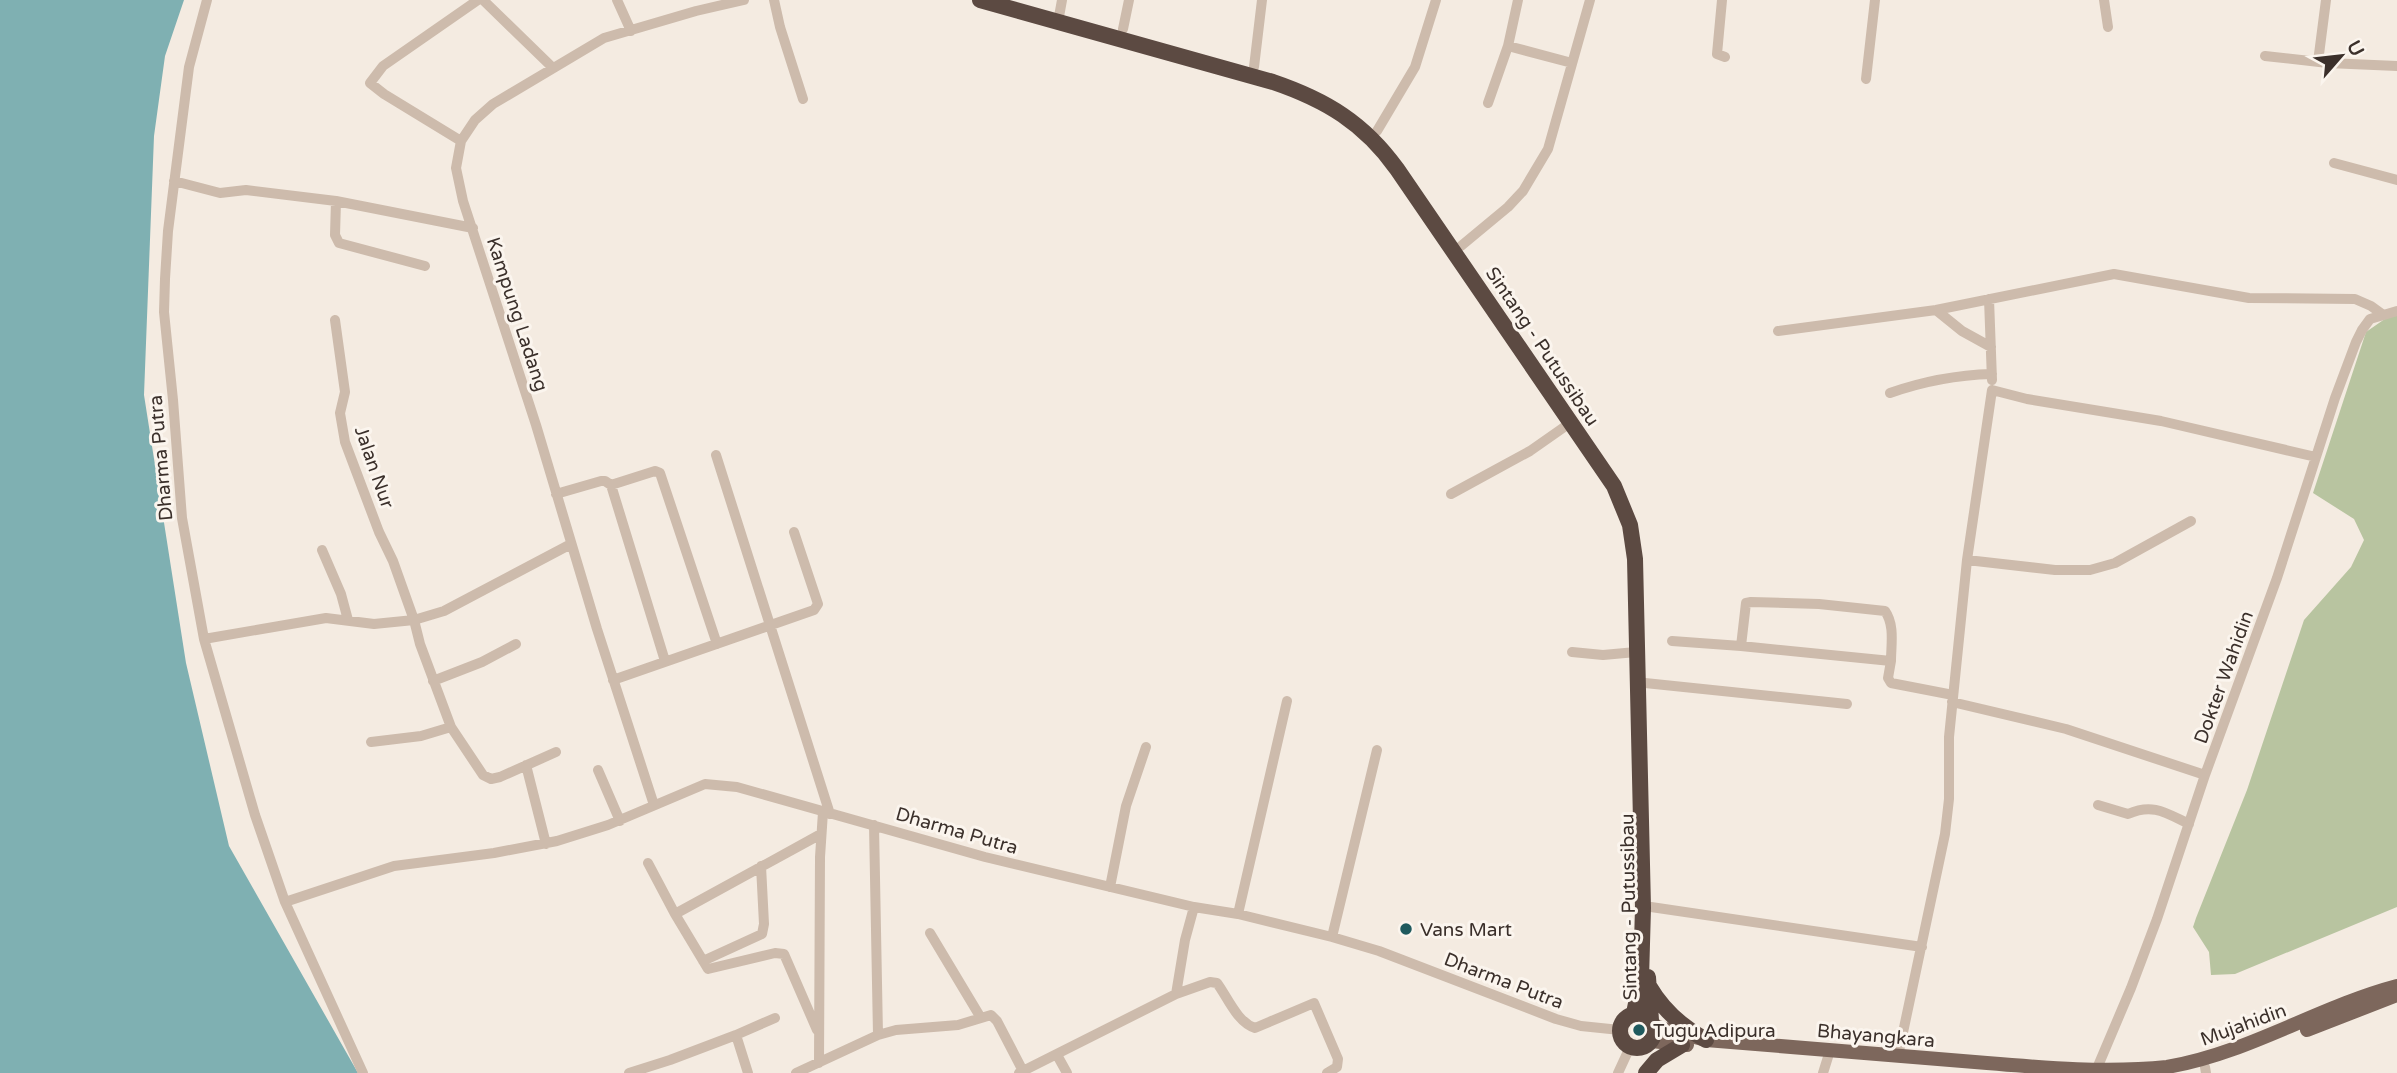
<svg xmlns="http://www.w3.org/2000/svg" width="2397" height="1073" viewBox="0 0 2397 1073" font-family="'Varela Round',sans-serif">
	<rect width="100%" height="100%" fill="#f4ebe1"/>
	<!-- green -->
	<path fill="#b8c4a0" d="M2397,313V907L2235,974L2211,975L2209,952L2193,927L2196,918L2247,790L2304,620L2351,567L2364,540L2354,519L2313,493L2366,332L2392,314Z"/>
	<!-- water -->
	<path fill="#7fb0b2" d="M0,0H184L165,56L154,136L144,395L186,663L229,846L358,1073H0Z"/>
	<g fill="none" stroke-linecap="round" stroke-linejoin="round">
		<!-- minor -->
		<path stroke="#cdbbac" stroke-width="10" d="M207,0L189,67L168,231L165,279L164,312L173,400L182,518L204,639L255,815L285,902L363,1073
			M483,0L552,67
			M617,0L631,31
			M774,0L780,27L803,99
			M1722,0L1717,54L1725,57
			M2104,0L2108,27
			M1058,22L1062,0
			M1123,29L1129,0
			M1508,46L1572,63
			M2265,56L2328,63L2397,66
			M2318,62L2326,0
			M1254,67L1262,0
			M1866,79L1875,0
			M1488,103L1508,46L1518,0
			M1377,131L1415,67L1436,0
			M461,141L384,94L370,83L383,66L478,0
			M2334,163L2397,180
			M174,181L220,193L246,190L336,201L473,228
			M336,201L335,235L339,243L425,266
			M1461,246L1508,207L1523,191L1548,149L1590,0
			M1989,299L1992,380
			M1936,310L1962,331L1991,347
			M335,320L345,392L340,413L345,442L379,532L393,561L414,620L444,611L571,544
			M1778,331L1936,310L2114,274L2249,298L2355,299L2371,306L2382,314
			M1890,393C1924,381 1956,375 1992,374
			M716,455L830,814
			M611,485L665,661
			M556,494L601,481H605L611,485L655,471L660,473L717,644
			M1451,494L1530,451L1570,423
			M322,550L341,594L348,620
			M1967,560L2055,570H2090L2115,563L2191,521
			M204,639L326,618L374,624L414,620L420,644L451,727L483,775L491,779L500,777L556,752
			M1672,641L1741,646
			M1572,652L1603,655L1636,652
			M1891,661C1891,645 1895,625 1885,611L1819,604L1751,602L1746,603L1741,646L1891,661L1888,678L1891,683L1953,695
			M613,680L814,610L818,604L794,532
			M433,681L482,662L516,644
			M1645,683L1847,704
			M1952,702L2066,729L2205,775
			M371,742L421,736L451,727
			M526,765L546,844
			M598,770L620,821
			M654,805L597,629L536,425L463,201L456,168L461,141L475,120L493,104L604,38L696,11L744,0
			M2098,805L2128,814C2153,803 2166,813 2189,824
			M648,863L675,914L821,834
			M1110,887L1126,806L1146,747
			M285,902L394,866L494,853L557,841L608,825L705,784L737,787L985,857L1194,907L1238,914L1332,937L1379,951L1556,1019L1581,1026L1620,1030
			M1651,907L1922,947
			M675,914L708,969L775,953L784,954L817,1030
			M1238,914L1287,701
			M930,933L981,1018
			M1332,937L1377,750
			M703,961L762,934L764,924L761,866
			M1176,994L1210,982L1217,983C1228,998 1237,1022 1255,1028L1314,1003L1338,1059L1337,1067L1327,1073
			M736,1035L775,1018
			M878,1035L896,1030L958,1025L991,1015L997,1021L1023,1071
			M1057,1055L1067,1073
			M1898,1056L1945,834L1949,799V737L1967,560L1992,390L2027,399L2161,421L2316,457
			M819,1063L820,857L823,812
			M2205,1067L2206,1073
			M629,1073L670,1060L736,1035L748,1073
			M796,1073L878,1035L874,825
			M1019,1073L1176,994L1185,940L1194,907
			M1618,1073L1630,1047
			M1823,1073L1828,1057
			M2095,1073L2131,988L2157,919L2205,775L2277,578L2335,398L2356,342L2362,330L2370,319L2397,311"/>
		<!-- major -->
		<path stroke="#7d675c" stroke-width="14" d="M1654,1026L1706,1040C1800,1048 1894,1055 1987,1063C2047,1068 2107,1073 2167,1067C2249,1053 2318,1007 2397,986
			M2307,1030L2397,995
			M1652,1041L1687,1045"/>
		<!-- highway -->
		<path stroke="#5c4a42" stroke-width="16" d="M980,0L1273,82C1326,100 1364,123 1397,169L1614,486L1630,525L1635,559L1643,908L1641,979L1634,1013
			M1648,977L1651,1020
			M1649,986C1663,1010 1682,1027 1706,1040
			M1620 1031a17 17 0 1 1 34 0a17 17 0 1 1-34 0Z
			M1646,1073L1657,1060L1682,1045"/>
	</g>
	<!-- markers -->
	<g fill="#1f5a5e" stroke="#fbf5ee" stroke-width="2.5">
		<circle cx="1406" cy="929" r="7"/>
		<circle cx="1639" cy="1030" r="7"/>
	</g>
	<g text-anchor="middle" stroke-width="6" stroke-linejoin="round" paint-order="stroke">
		<!-- street labels -->
		<g font-size="19" fill="#3b302b" stroke="#fbf5ee">
			<text transform="translate(518 314) rotate(72)" y="7">Kampung Ladang</text>
			<text transform="translate(1543 346) rotate(56)" y="7">Sintang - Putussibau</text>
			<text transform="translate(160 458) rotate(-95)" y="7">Dharma Putra</text>
			<text transform="translate(375 467) rotate(71)" y="7">Jalan Nur</text>
			<text transform="translate(2223 677) rotate(-70)" y="7">Dokter Wahidin</text>
			<text transform="translate(957 830) rotate(16)" y="7">Dharma Putra</text>
			<text transform="translate(1628 907) rotate(-91)" y="7">Sintang - Putussibau</text>
			<text transform="translate(1504 980) rotate(21)" y="7">Dharma Putra</text>
			<text transform="translate(2243 1024) rotate(-20)" y="7">Mujahidin</text>
			<text transform="translate(1876 1035) rotate(5)" y="7">Bhayangkara</text>
		</g>
		<!-- poi labels -->
		<g font-size="19" fill="#3b302b" stroke="#fbf5ee" text-anchor="start">
			<text x="1420" y="936">Vans Mart</text>
			<text x="1653" y="1037">Tugu Adipura</text>
		</g>
	</g>
	<!-- north arrow -->
	<g transform="translate(2341 56) rotate(62)" stroke="#fbf5ee" stroke-width="5" paint-order="stroke">
	<path d="M0-5L12 26L0 18L-12 26Z" fill="#3b302b"/>
	<text y="-10" font-size="19" font-weight="bold" text-anchor="middle" fill="#3b302b">U</text>
	</g>
</svg>
